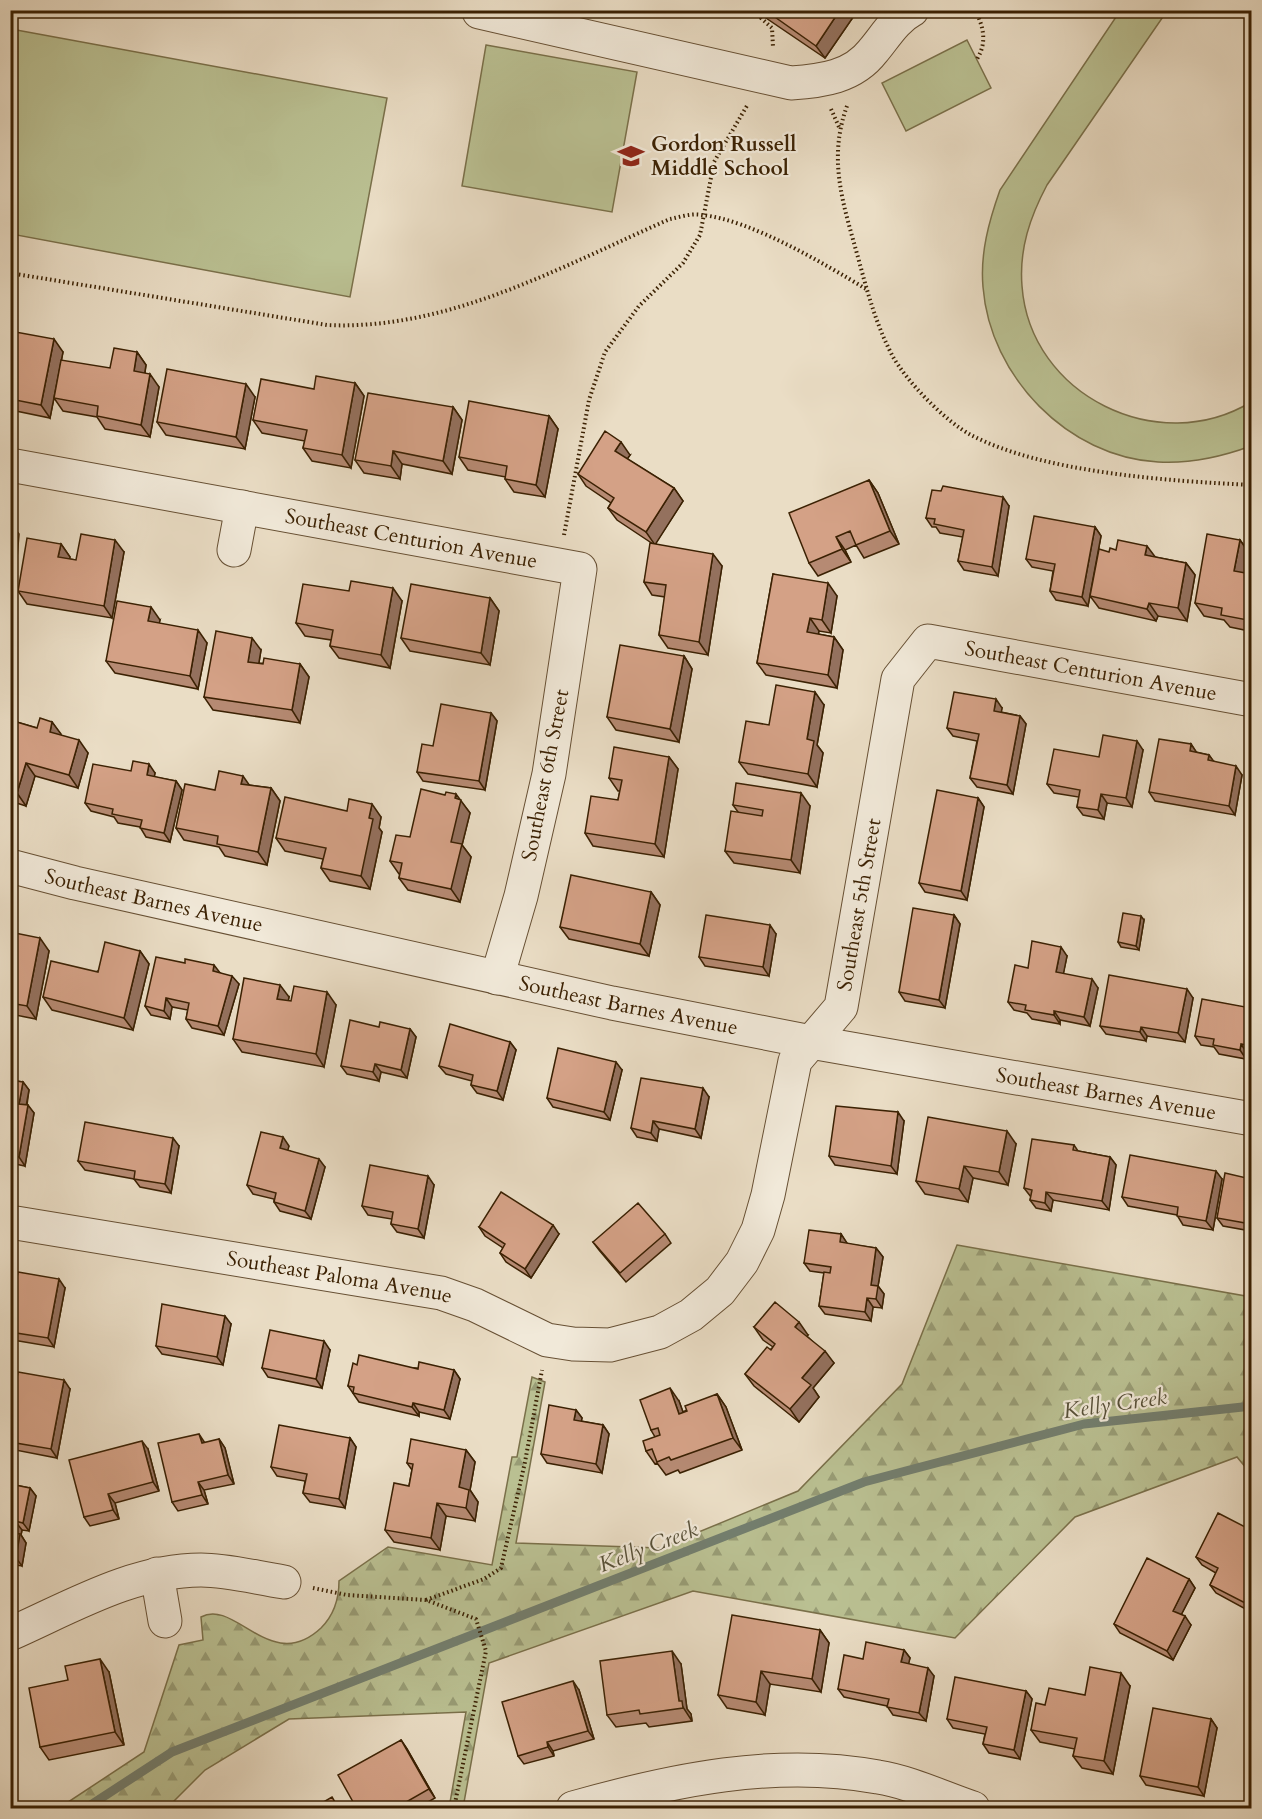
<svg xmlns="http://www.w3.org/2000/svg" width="1262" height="1819" viewBox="0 0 1262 1819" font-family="Cardo,serif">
	<defs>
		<pattern id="forest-firs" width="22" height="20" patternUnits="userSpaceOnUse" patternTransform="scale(1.5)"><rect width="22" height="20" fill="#bac092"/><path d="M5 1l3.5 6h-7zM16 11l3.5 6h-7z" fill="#989c75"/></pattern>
	</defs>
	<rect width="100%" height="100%" fill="#eaddc5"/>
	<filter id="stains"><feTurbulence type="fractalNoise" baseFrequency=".00333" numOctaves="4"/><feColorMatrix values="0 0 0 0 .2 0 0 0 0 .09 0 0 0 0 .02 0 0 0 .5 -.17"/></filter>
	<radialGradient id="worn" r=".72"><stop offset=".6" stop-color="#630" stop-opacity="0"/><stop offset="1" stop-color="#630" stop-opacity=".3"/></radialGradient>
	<!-- green -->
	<path fill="#bac092" stroke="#7a704a" stroke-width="1.5" d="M1120,11H1167L1047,185C1030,217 1019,249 1022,286C1030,396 1159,458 1251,402V446C1221,457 1191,464 1158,462C1068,457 990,377 983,287C980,253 989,221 1000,190Z
		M11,29L387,98L350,297L11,234Z
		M967,40L991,88L906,131L882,83Z
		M486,45L637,72L612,212L462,186Z"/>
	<!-- forest -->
	<path fill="url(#forest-firs)" stroke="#7a704a" stroke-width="1.5" d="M957,1245L1251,1297V1474L1237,1457L1075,1517L955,1638L693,1591L489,1663L463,1808H449L466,1712L289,1719L205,1770L167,1808H59L144,1752L179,1645L203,1640L201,1617C235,1598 271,1675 321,1628C334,1615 339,1599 339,1581L388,1547L492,1565L512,1457H517L532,1377L545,1382L516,1543L660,1548L798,1491L902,1384Z"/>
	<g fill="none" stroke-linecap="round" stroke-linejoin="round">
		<!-- stream -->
		<path stroke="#737e6e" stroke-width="9" d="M86,1808L172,1752L864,1482L1084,1424L1252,1406"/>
		<!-- minor casing -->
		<g stroke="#675034" stroke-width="35">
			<g id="minor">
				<path d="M479,12L791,83C822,81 853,77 873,51C885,37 895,19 912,10"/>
				<path id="s1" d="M10,465L580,569L549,774L521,896L497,978"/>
				<path d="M234,550L242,507"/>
				<path id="s2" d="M10,866L75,883L612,1003L811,1042L1252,1119"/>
				<path id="s3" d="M10,1222L441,1293L475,1305L547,1340L573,1344L610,1345L660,1332L691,1315L720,1291L742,1262L758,1230L768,1195L795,1061L841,1007L898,679L928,641L1252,700"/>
				<path d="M157,1574L165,1621"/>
				<path d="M10,1634C71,1607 133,1570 201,1570C228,1570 257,1578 284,1582"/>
				<path d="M573,1808C672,1780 776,1758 878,1777C910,1782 943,1798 973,1808"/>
			</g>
		</g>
		<!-- path -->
		<path stroke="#3b2103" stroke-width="4" stroke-dasharray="1.5 3" stroke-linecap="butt" d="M766,10L761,18L772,28L773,47
			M975,10C984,27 987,43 977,59
			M847,106C827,161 844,206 859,261C868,294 876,324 892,355C906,381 945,421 971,435C1044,473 1169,481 1252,485
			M831,109L839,127
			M10,273L327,325C448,331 562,266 670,219C680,217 691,213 702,215C751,220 823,263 866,289
			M564,535L589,400L605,352L639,306L683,263L700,235L714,162L748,104
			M313,1588L347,1595L426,1600L476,1619L486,1651L454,1808
			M426,1600L484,1579L501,1568L525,1462L542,1370"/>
		<!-- minor -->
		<use href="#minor" stroke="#f1e9d9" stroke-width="33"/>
	</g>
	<!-- wall -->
	<path fill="#b68a73" stroke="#3b2103" stroke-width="1.5" d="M761,10H858L825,58L766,18Z
		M10,331L63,352L50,418L16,411L10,404Z
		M137,352L146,365L145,373L159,387L150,437L105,429L97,417L63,411L54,398L110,368Z
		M355,383L364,396L351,468L312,461L303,448L305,441L262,433L253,420L314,389Z
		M255,397L245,449L166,435L157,422Z
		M453,407L462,420L452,474L402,464L400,479L364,473L355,460Z
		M549,416L558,429L545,497L514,492L505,479L506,477L468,470L459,457Z
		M630,455L627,459L674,488L683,501L655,544L722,566L708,655L668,648L659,635L665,597L652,595L644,582L653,544L617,520L608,508L611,503L586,486L578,474Z
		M869,480L878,493L899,544L864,558L856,545L845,550L851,562L818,576L809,563Z
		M1009,506L998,576L964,570L958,561L963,537L940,533L936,527H932L926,518Z
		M1095,527L1101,536L1088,606L1056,600L1050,591L1053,571L1032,567L1026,559Z
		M1240,540L1249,553L1245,573L1251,574V634L1249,631L1230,627L1224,620L1204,616L1195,603Z
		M61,544L70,557L69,559L76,560L124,552L112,618L27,604L18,591Z
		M1109,552L1155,557L1186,563L1195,575L1187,621L1158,616L1156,621L1099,608L1090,596Z
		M773,574L837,596L831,633L819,631L818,634L834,637L843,650L837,688L766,675L757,663Z
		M490,598L499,611L490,665L410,651L401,638Z
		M402,601L390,668L339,658L330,646L331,640L305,636L296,623Z
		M160,620L159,623L207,643L198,689L115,673L106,661Z
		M261,650L259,663L300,664L309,677L300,723L213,710L204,697Z
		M684,656L692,669L679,742L616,730L607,717Z
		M824,705L817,745L823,753L817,787L748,774L739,762L769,725Z
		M1002,708L1001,712L1020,716L1026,724L1013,794L977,787L970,778L977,741L953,736L947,728Z
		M491,713L497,721L485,790L423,781L417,772L433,746Z
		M10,720L37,728L52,722L61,735L88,753L78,788L35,776L26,806L10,801Z
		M1191,744L1196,752L1209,755L1213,761L1242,775L1235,815L1155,801L1149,792Z
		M1143,750L1132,807L1107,803L1104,819L1083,815L1077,807L1079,797L1054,793L1047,784L1099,757Z
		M669,757L678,769L664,857L593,846L585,833L618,800L620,791H618L609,778Z
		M131,771L155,773L154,777L176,781L182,790L170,842L146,837L140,827L118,823L114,817L91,811L85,803Z
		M249,785L271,788L280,801L267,865L225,856L219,847L184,840L176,828L215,790Z
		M978,798L984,807L967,900L925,892L919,883Z
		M459,799L470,813L462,845L471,857L460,902L408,890L399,878L400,874H399L390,861L410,837Z
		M733,805L810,806L800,873L734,863L725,851L738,812Z
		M347,811L381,817L379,828L382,832L370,889L330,881L321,868L323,859L285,851L276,838Z
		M651,892L660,905L649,956L569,939L560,927Z
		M954,915L960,924L945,1008L905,1001L899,992Z
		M1144,920L1139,950L1121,947L1118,942Z
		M10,927L15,933L49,951L36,1019L10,1014Z
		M776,934L769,976L705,966L699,957Z
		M140,951L149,964L133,1030L52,1010L43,997Z
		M1067,956L1063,974L1098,988L1090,1026L1060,1020V1024L1032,1019L1027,1013L1014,1010L1008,1002L1028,968Z
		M220,973L239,984L224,1035L192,1028L186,1019L188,1010L172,1007L170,1019L151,1015L145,1006Z
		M289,997L288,1001L336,1005L324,1067L242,1052L233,1039Z
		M1193,998L1185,1042L1147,1036L1146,1041L1106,1034L1100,1026Z
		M1251,1008V1054L1247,1053L1246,1059L1219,1054L1214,1047L1201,1045L1195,1036Z
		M379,1027L410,1029L416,1037L407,1078L381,1072L379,1081L347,1074L341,1066Z
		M510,1042L516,1050L503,1100L477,1093L471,1085L472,1081L446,1074L439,1066Z
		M622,1070L610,1120L553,1107L547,1098Z
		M10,1080L23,1082L29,1090L27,1105L34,1113L25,1166L10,1163Z
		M709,1097L701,1138L659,1129L657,1141L637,1137L631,1128Z
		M904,1121L897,1174L835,1165L829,1156Z
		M1016,1144L1008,1185L973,1178L968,1202L925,1194L916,1181Z
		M1074,1145L1078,1151L1110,1157L1116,1165L1109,1210L1053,1200L1051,1211L1036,1208L1030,1200L1031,1197L1024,1188Z
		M179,1146L171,1193L140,1187L134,1179L85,1170L78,1161Z
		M289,1146L287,1150L325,1167L311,1219L280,1211L274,1202V1199L253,1194L247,1185Z
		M1222,1179L1213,1230L1183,1225L1177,1215L1128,1206L1122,1197Z
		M1251,1179V1231L1223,1226L1217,1218Z
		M434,1185L424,1238L397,1232L391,1224L392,1219L368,1215L362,1206Z
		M479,1227L559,1234L531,1278L506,1262L500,1253L503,1248L485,1236Z
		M665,1234L671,1243L626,1282L599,1250L593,1242Z
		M841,1234L847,1244L876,1248L883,1257L878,1286L884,1294L882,1308L873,1307L871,1321L825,1314L819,1306L824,1273L810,1271L804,1263Z
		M65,1288L54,1347L13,1340L10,1336V1313Z
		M231,1324L223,1365L162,1354L156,1346Z
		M754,1327L808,1335L807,1336L834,1363L813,1388L819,1397L799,1422L754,1386L745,1374L773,1347L763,1340Z
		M330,1350L322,1388L268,1377L262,1368Z
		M357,1365L454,1370L460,1379L450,1419L419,1412V1416L359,1402L348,1386Z
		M70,1389L57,1458L10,1449V1405Z
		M717,1394L726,1407L742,1450L680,1473L678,1470L666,1475L657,1463L655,1464L646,1451L655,1437L651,1430L679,1401L683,1412Z
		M576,1410L582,1418L581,1421L603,1425L609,1434L602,1473L547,1463L541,1454Z
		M350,1438L356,1447L345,1508L310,1502L303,1493L305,1481L277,1476L271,1467Z
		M219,1439L225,1448L234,1484L204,1490L208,1504L178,1511L172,1502Z
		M148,1449L159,1491L115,1503L119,1519L90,1526L84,1517Z
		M466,1450L475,1462L470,1490L478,1502L475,1521L446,1516L440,1550L394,1542L385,1530L409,1486L412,1470L407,1463Z
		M10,1484L30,1488L36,1496L29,1531L22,1530L21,1535L26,1543L22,1566L10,1564Z
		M1251,1530V1612L1216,1593L1210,1585L1216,1573L1202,1565L1196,1557Z
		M1189,1579L1195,1588L1181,1615L1191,1625L1173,1660L1120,1633L1114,1624Z
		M820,1630L829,1643L821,1692L770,1684L765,1715L727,1708L718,1695Z
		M904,1650L910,1658L908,1664L934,1676L926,1721L893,1715L887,1706L844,1697L838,1689L863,1659Z
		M681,1664L687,1709L691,1714L692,1721L649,1727L646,1723L616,1727L607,1715Z
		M109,1672L124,1745L49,1760L40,1747L68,1680Z
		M1130,1686L1113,1774L1082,1768L1073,1756L1075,1749L1040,1742L1031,1730L1045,1705L1085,1695Z
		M579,1690L594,1739L553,1751L554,1756L524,1764L518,1756Z
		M1026,1691L1032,1699L1020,1759L989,1753L983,1744L985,1734L953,1728L947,1719Z
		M1211,1719L1217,1728L1204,1796L1146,1785L1140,1776Z
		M401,1740L407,1749L435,1798L416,1809H357Z"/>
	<!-- shaded-wall -->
	<path fill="#94715e" stroke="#3b2103" stroke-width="1.5" d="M840,10H858L825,58L816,46Z
		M54,339L63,352L50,418L41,405Z
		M137,352L146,365L143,383L134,371Z
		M150,374L159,387L150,437L141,425Z
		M355,383L364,396L351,468L342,455Z
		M246,384L255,397L245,449L236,437Z
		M453,407L462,420L452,474L443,461Z
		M549,416L558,429L545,497L536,485Z
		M621,442L630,455L624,464L615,451Z
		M393,451L402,464L400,479L391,466Z
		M869,480L878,493L899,544L890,531Z
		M674,488L683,501L655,545L646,532Z
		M1003,497L1009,506L998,576L992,567Z
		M10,522L19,534L14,596L10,590Z
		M1095,527L1101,536L1088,606L1082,597Z
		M836,537L845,550L851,562L842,549Z
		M115,540L124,552L112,618L104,606Z
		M1240,540L1249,553L1243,584L1234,571Z
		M61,544L70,557L67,570L58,557Z
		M1147,546L1156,558L1145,555Z
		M713,554L722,566L708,655L699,642Z
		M1186,563L1195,575L1187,621L1178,608Z
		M828,583L837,596L831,633L822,620Z
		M393,588L402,601L390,668L381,655Z
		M490,598L499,611L490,665L481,653Z
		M1149,603L1158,616L1156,621L1147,609Z
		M151,607L160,620L157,634L148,621Z
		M810,618L819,631L816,645L807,632Z
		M198,630L207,643L198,689L190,676Z
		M834,637L843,650L837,688L828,675Z
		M252,638L261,650L257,674L248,662Z
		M684,656L692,669L679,742L670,729Z
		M300,664L309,677L300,723L292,710Z
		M815,692L824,705L817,745L823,753L817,787L808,774L807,739Z
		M996,699L1002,708L1000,720L994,711Z
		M491,713L497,721L485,790L479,781Z
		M1020,716L1026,724L1013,794L1007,785Z
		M52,722L61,734L59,744L50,732Z
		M79,740L88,753L78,788L69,775Z
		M1137,741L1143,750L1132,807L1126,798Z
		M1191,744L1197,753L1190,751Z
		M1209,755L1215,763L1208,760Z
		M669,757L678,769L664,857L655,844Z
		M26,763L35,776L26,806L17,793Z
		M149,764L155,773L153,784L147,775Z
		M1236,766L1242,775L1235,815L1229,806Z
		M243,776L252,789L241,784Z
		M176,781L182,790L170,842L164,833Z
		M271,788L280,801L267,865L258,852Z
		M801,793L810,806L800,873L791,860Z
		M456,794L470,813L462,845L471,857L460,902L451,889V842Z
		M1101,794L1107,803L1104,819L1098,810Z
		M978,798L984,807L967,900L961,891Z
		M372,804L381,817L379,828L382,832L370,889L361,876L369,818Z
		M651,892L660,905L649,956L640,944Z
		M954,915L960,924L945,1008L939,1000Z
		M1141,916L1144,920L1139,950L1136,946Z
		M770,925L776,934L769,976L763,967Z
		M10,927L18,938L10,935Z
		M40,938L49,951L36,1019L27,1006Z
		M1061,947L1067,956L1062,981L1056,972Z
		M140,951L149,964L133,1030L124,1018Z
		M214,965L221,974L213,971Z
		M232,976L239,984L224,1035L218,1026Z
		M1092,979L1098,988L1090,1026L1084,1017Z
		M280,985L289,997L286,1012L277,999Z
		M1187,989L1193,998L1185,1042L1178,1033Z
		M327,992L336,1005L324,1067L316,1054Z
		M166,998L172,1007L170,1019L164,1011Z
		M1054,1011L1060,1020V1024L1054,1015Z
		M1141,1027L1147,1036L1146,1041L1140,1032Z
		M410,1029L416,1037L407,1078L401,1070Z
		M510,1042L516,1050L503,1100L497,1091Z
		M1241,1044L1247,1053L1246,1059L1240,1050Z
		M616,1062L622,1070L610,1120L604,1112Z
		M375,1064L381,1072L379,1081L373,1072Z
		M23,1082L29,1090L25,1112L19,1104Z
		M703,1088L709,1097L701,1138L695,1129Z
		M28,1105L34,1113L25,1166L19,1157Z
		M898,1112L904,1121L897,1174L891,1166Z
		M653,1121L659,1129L657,1141L651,1133Z
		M1007,1131L1016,1144L1008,1185L999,1172Z
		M283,1137L289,1146L286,1157L280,1148Z
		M173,1138L179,1146L171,1193L165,1184Z
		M1110,1157L1116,1165L1109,1210L1102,1201Z
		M319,1159L325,1167L311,1219L305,1211Z
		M964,1166L973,1178L968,1202L959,1189Z
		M1216,1171L1222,1179L1213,1230L1206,1221Z
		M428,1176L434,1185L424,1238L418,1229Z
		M1046,1192L1053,1200L1051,1211L1045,1203Z
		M553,1225L559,1234L531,1278L525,1269Z
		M841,1234L847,1243L846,1251L840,1242Z
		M876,1248L883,1257L878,1286L884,1294L882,1308L876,1299L871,1285Z
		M59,1279L65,1288L54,1347L48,1338Z
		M867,1298L873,1307L871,1321L865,1312Z
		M225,1316L231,1324L223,1365L217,1357Z
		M799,1322L808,1335L804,1340L795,1327Z
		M324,1341L330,1350L322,1388L316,1379Z
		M825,1351L834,1363L813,1388L819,1397L799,1422L790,1409L802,1378Z
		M454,1370L460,1379L450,1419L444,1410Z
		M64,1380L70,1389L57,1458L51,1449Z
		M670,1388L679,1401L688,1426L679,1414Z
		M717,1394L726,1407L742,1450L733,1438Z
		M413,1403L419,1412V1416L412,1407Z
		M576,1410L582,1418L580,1429L574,1420Z
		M603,1425L609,1434L602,1473L596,1464Z
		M199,1434L205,1443H202Z
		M350,1438L356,1447L345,1508L339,1499Z
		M219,1439L225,1448L234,1484L228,1475Z
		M142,1441L148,1449L159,1491L153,1482Z
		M466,1450L475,1462L470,1490L478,1502L475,1521L466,1508L459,1487Z
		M198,1482L204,1490L208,1504L202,1495Z
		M30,1488L36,1496L29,1531L23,1523Z
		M108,1494L115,1503L119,1519L113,1510Z
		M437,1503L446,1516L440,1550L431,1538Z
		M15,1521L22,1530L21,1535L26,1543L22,1566L16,1558L13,1533Z
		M1189,1579L1195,1588L1179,1619L1173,1611Z
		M1185,1616L1191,1625L1173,1660L1167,1651Z
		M820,1630L829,1643L821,1692L812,1679Z
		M904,1650L910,1658L907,1671L901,1662Z
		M672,1651L681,1664L687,1709L691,1714L692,1721L679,1701Z
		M100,1659L109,1672L124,1745L115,1732Z
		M928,1668L934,1676L926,1721L919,1713Z
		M761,1671L770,1684L765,1715L756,1702Z
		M1121,1673L1130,1686L1113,1774L1104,1761Z
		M573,1681L579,1690L594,1739L588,1731Z
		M1026,1691L1032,1699L1020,1759L1014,1750Z
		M1211,1719L1217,1728L1204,1796L1198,1787Z
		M10,1729L12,1750L10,1748Z
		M401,1740L407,1749L435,1798L429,1789Z
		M547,1742L553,1751L554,1756L548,1747Z"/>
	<!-- building -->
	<path fill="#d4a186" stroke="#3b2103" stroke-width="1.5" d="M765,10H840L816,46Z
		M10,331L54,339L41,405L10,399Z
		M114,348L137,352L134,371L150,374L141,425L97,416L98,406L54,398L61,360L110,368Z
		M167,369L246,384L236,437L157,422Z
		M316,376L355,383L342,455L303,448L307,430L253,420L261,379L314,389Z
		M368,393L453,407L443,461L393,451L391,466L355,460Z
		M469,401L549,416L536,485L505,479L507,466L459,457Z
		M605,431L621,442L615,451L674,488L646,532L608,508L614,498L578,474Z
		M869,480L890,531L856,545L850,531L836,537L842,549L809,563L789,513Z
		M943,486L1003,497L992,567L958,561L964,530L934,524L935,519L926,518L932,490L941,491Z
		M1034,516L1095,527L1082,597L1050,591L1055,564L1026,559Z
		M81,534L115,540L104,606L18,591L27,538L61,544L58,557L76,560Z
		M1207,534L1240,540L1234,571L1251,574V629L1247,628L1248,620L1221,615L1222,608L1195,603Z
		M1118,540L1147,546L1145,555L1186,563L1178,608L1149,603L1147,609L1090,596L1099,549L1109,552L1110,548L1116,550Z
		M650,543L713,554L699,642L659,635L666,585L644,582Z
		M773,574L828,583L822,620L810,618L807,632L834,637L828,675L757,663Z
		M351,581L393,588L381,655L330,646L333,630L296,623L303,584L349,591Z
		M411,584L490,598L481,653L401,638Z
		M117,601L151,607L148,621L198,630L190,676L106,661Z
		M216,631L252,638L248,662L263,664L264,658L300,664L292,710L204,697Z
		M620,645L684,656L670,729L607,717Z
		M776,685L815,692L807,739L814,741L808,774L739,762L746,721L769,725Z
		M954,692L996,699L994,711L1020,716L1007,785L970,778L979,734L947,728Z
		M441,704L491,713L479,781L417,772L422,744L433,746Z
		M40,718L52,722L50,732L79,740L69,775L26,763L17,793L10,791V720L37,728Z
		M1103,735L1137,741L1126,798L1101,794L1098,810L1077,807L1080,790L1047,784L1054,749L1099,757Z
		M1159,739L1191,744L1190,751L1209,755L1208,760L1236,766L1229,806L1149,792Z
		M614,747L669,757L655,844L585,833L591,796L618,800L622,780L609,778Z
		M133,761L149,764L147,775L176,781L164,833L140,828L142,820L112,814L113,809L85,803L93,764L131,771Z
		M219,771L243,776L241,784L271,788L258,852L217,844L218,836L176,828L185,784L215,790Z
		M736,783L801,793L791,860L725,851L731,811L762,816L763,810L733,805Z
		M421,789L445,795L446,792L456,794L455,798L461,800L451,842L462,844L451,889L399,878L402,863L390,861L396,835L410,837Z
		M937,790L978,798L961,891L919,883Z
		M285,797L347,811L349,799L372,804L369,818L373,819L361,876L321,868L326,848L276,838Z
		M571,875L651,892L640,944L560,927Z
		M913,908L954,915L939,1000L899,992Z
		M1123,913L1141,916L1136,946L1118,942Z
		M706,915L770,925L763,967L699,957Z
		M10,932L40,938L27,1006L10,1003Z
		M1032,941L1061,947L1056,972L1092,979L1084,1017L1054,1011V1015L1025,1010L1026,1005L1008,1002L1015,965L1028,968Z
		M105,942L140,951L124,1018L43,997L51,961L98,972Z
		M156,957L185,963V959L214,965L213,971L232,976L218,1026L186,1019L189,1003L166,998L164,1011L145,1006Z
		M1109,975L1187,989L1178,1033L1141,1027L1140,1032L1100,1026Z
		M244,978L280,985L277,999L291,1001L294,986L327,992L316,1054L233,1039Z
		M1202,999L1251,1008V1046L1241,1044L1240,1050L1213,1045L1214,1039L1195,1036Z
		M350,1020L379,1027L380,1022L410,1029L401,1070L375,1064L373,1072L341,1066Z
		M450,1024L510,1042L497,1091L471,1085L473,1075L439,1066Z
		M558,1048L616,1062L604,1112L547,1098Z
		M641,1078L703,1088L695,1129L653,1121L651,1133L631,1128Z
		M10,1080L23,1082L19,1104L28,1105L19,1157L10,1156Z
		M836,1106L898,1112L891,1166L829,1156Z
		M928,1117L1007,1131L999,1172L964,1166L959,1189L916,1181Z
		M85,1122L173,1138L165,1184L134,1179L135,1171L78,1161Z
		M261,1132L283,1137L280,1148L319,1159L305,1211L274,1202L276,1193L247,1185Z
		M1032,1139L1074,1145L1073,1150L1110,1157L1102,1201L1046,1192L1045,1203L1030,1200L1032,1190L1024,1188Z
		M1130,1155L1216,1171L1206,1221L1177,1216L1178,1207L1122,1197Z
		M370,1165L428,1176L418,1229L391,1224L393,1212L362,1206Z
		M1225,1173L1251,1179V1224L1217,1218Z
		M501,1192L553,1225L525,1269L500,1253L505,1244L479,1227Z
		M638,1203L665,1234L620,1273L593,1242Z
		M809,1230L841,1234L840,1242L876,1248L871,1285L878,1286L876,1299L867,1298L865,1312L819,1306L824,1272L830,1273L831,1267L804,1263Z
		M18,1272L59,1279L48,1338L10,1332V1313Z
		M775,1302L799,1322L795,1327L825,1351L802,1378L811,1385L790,1409L745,1374L767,1347L771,1350L775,1344L754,1327Z
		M162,1304L225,1316L217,1357L156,1346Z
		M270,1330L324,1341L316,1379L262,1368Z
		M359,1355L418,1369L419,1362L454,1370L444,1410L413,1403L412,1407L353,1393L354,1387L348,1386L353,1363L357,1365Z
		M18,1372L64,1380L51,1449L10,1442V1405L12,1406Z
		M670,1388L679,1414L687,1411L685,1406L717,1394L733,1438L671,1460L669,1457L657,1462L652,1449L646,1451L643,1441L660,1435L658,1428L651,1430L640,1400Z
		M549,1405L576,1410L574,1420L603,1425L596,1464L541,1454Z
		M279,1425L350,1438L339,1499L303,1493L307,1474L271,1467Z
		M199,1434L202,1443L219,1439L228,1475L198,1482L202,1495L172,1502L158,1443Z
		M411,1439L466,1450L459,1487L469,1490L466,1508L437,1503L431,1538L385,1530L394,1483L409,1486L413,1464L407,1463Z
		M142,1441L153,1482L108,1494L113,1510L84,1517L69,1460Z
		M10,1484L30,1488L23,1523L15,1521L13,1533L20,1534L16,1558L10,1557Z
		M1218,1513L1251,1530V1606L1210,1585L1218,1568L1196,1557Z
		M1147,1558L1189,1579L1173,1611L1185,1616L1167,1651L1114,1624Z
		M732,1615L820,1630L812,1679L761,1671L756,1702L718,1695Z
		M866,1642L904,1650L901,1662L928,1668L919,1713L887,1707L889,1699L838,1689L844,1655L863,1659Z
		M672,1651L679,1701H682L683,1708L640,1714L639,1710L607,1715L600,1661Z
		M100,1659L115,1732L40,1747L29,1688L68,1680L65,1666Z
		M1090,1667L1121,1673L1104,1761L1073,1756L1077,1738L1031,1730L1036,1703L1045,1705L1049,1688L1085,1695Z
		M955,1677L1026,1691L1014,1750L983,1744L987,1727L947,1719Z
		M573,1681L588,1731L547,1742L548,1747L518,1756L502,1702Z
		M1153,1708L1211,1719L1198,1787L1140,1776Z
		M401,1740L429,1789L394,1809H357L338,1775Z
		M332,1797L339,1809H306L313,1804L315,1807Z"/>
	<!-- icons -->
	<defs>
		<g id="school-bare" transform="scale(2.07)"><path d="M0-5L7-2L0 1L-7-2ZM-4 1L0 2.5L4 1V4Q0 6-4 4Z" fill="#8f2418" stroke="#f1e9d9" stroke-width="2.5" paint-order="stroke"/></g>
	</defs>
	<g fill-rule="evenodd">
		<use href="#school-bare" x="631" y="156"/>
	</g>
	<g text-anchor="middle" stroke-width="4.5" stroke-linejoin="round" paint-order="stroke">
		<!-- poi labels -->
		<g font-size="21" font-weight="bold" fill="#3b2103" stroke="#f1e9d9" text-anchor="start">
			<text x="651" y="151">Gordon Russell<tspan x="651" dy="24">Middle School</tspan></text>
		</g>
		<!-- street labels -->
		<g font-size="21" fill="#3b2103" stroke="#f1e9d9">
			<text dy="7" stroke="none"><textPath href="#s1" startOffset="408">Southeast Centurion Avenue</textPath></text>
			<text dy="7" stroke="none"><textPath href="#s3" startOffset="1604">Southeast Centurion Avenue</textPath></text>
			<text transform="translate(545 775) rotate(-79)" y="7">Southeast 6th Street</text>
			<text dy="7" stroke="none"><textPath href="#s2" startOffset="148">Southeast Barnes Avenue</textPath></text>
			<text dy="7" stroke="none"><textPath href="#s3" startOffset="1161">Southeast 5th Street</textPath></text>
			<text dy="7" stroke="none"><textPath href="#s2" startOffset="634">Southeast Barnes Avenue</textPath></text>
			<text dy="7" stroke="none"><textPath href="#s2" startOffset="1120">Southeast Barnes Avenue</textPath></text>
			<text dy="7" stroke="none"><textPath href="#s3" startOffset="334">Southeast Paloma Avenue</textPath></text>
		</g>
		<!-- water labels -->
		<g font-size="22" font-style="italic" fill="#575038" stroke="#f1e9d9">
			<text transform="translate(1115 1403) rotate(-8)" y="8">Kelly Creek</text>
			<text transform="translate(648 1546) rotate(-21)" y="8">Kelly Creek</text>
		</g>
	</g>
	<!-- margin -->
	<rect width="1262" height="1819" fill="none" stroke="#eaddc5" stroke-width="36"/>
	<rect x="12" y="12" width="1238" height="1795" fill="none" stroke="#3b2103" stroke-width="3"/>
	<rect x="18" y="18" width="1226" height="1783" fill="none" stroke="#3b2103" stroke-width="1.5"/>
	<rect width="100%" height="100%" filter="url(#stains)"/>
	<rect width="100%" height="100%" fill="url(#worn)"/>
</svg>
